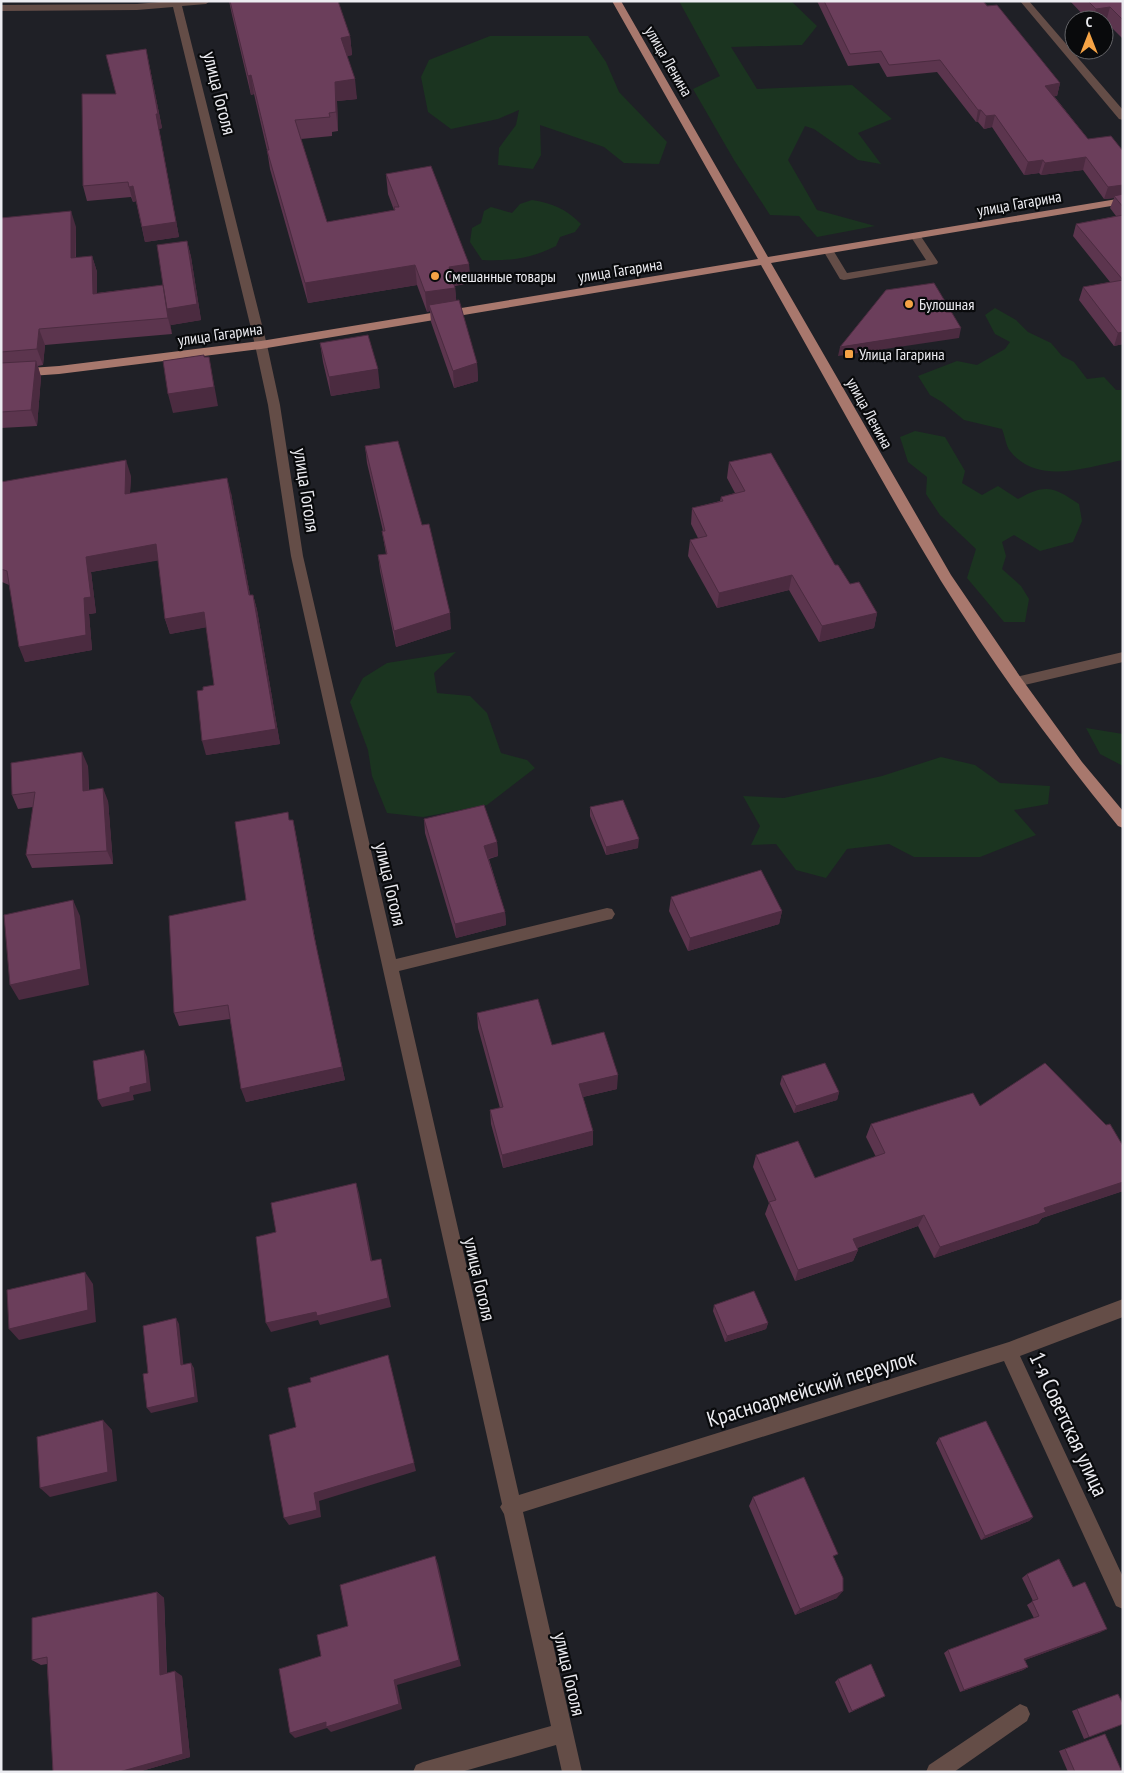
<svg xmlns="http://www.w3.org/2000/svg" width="1124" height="1773" viewBox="0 0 1124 1773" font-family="'PT Sans Narrow',sans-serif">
	<rect width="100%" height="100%" fill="#1f2026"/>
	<!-- green -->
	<path fill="#1b3420" d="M679,1H791L817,26L802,45L731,47L757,89L852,85L892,119L858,133L881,164L858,160L814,129L805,126L788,160L817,210L875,226L817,237L799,216L770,215L734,160L693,89L720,76Z
		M490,36H588L606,62L619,92L667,142L659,164L624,163L604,147L540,125L541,155L533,169L498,165L499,148L516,125L519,110L498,119L451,129L428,112L421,77L429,60Z
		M532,200C552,203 566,209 581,224L575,232L560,237L556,246C529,259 511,261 482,260L470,242L472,228L481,223L484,211L491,207L512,213L520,204Z
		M995,308L1016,320L1028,332L1051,343L1062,356L1074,362L1087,379L1104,377L1116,390H1123V460C1087,467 1037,486 1010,451C1006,446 1005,436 1002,429L964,420L942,402L930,395L918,376L957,361L977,365L1005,349L1010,342L995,334L985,315Z
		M915,431L945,437L965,471L962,483L982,495L998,486L1018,499C1046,483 1054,487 1079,504L1082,521L1073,542L1040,551L1014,535L1002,542L1006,556L1002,569L1021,586L1029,599L1025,622H1004L967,578L976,549L940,515L926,494L927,477L908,462L900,437Z
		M456,652L434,673L437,693L470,696L487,713L501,753L527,760L535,768L487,805L423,817L387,813L372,776L368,750L350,702L363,678L387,663Z
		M1086,728L1123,734V766L1100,754Z
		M941,757L975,765L1000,783L1050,786L1048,804L1014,810L1036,835L980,857H914L889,844L847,849L826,878L796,870L776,844L751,845L760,826L743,796L784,798L882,776Z"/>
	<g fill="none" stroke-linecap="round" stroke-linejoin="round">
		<!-- minor -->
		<path fill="#644d47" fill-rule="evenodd" d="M171,1H210L206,4L182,6L267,345L280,405L303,556L396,959L607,908L612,909L615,914L612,919L607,920L399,971L519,1495L1009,1342L1123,1299V1317L1020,1356L1123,1577V1609L1116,1606L1004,1361L523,1512L582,1772H562L556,1745L461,1772H413L416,1765L423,1762L551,1726L504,1514L500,1507L502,1504L291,556L268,405L255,345L173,7L137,10L1,11V5L137,4Z
			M1020,1H1029L1123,110V120L1119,119Z
			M916,234L920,235L938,262L937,264L844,280L840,279L824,252L825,250H833L847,273L926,260L911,237Z
			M1123,652V662L1016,687L1009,682L1016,677Z
			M1020,1704L1027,1707L1030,1714L1027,1721L954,1772H926L929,1765Z"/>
		<!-- major -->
		<path fill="#a8786d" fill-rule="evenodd" d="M612,1H621L768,257L1123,198V204L771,263L951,575L1021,678L1082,762L1123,811V828L1118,826C1054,748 994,666 941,581C878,477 821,370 761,265L261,349L59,374L1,378V370L59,366L261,341L758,259Z"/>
	</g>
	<!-- wall -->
	<path fill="#5c354e" d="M229,1L350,36L352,55L347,56L357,99L337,101L338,131L332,132V136L301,139L327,222L394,210L388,194L386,174L469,264L470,283L455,286L456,300L477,363L478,381L454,388L431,322L430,311L427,312L417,285L308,303L270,169L267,150L254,94L251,95L232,15Z
		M817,1H983L1060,83L1057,96H1054L1088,139L1123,151V344L1114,346L1079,300L1083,287L1110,282L1073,236L1076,224L1116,216L1110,208L1114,198L1104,199L1083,170L1041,175L1039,173L1024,175L992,127L984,129L978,122H976L937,72L887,77L879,63L848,66Z
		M1070,1H1123V39L1106,22H1104V20H1088Z
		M146,49L162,128L159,129L179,237L145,242L136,201L133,202L131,197L87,201L83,186L116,94Z
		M1,218L76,227V258L92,256L97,272V293L163,285L187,241L191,257L201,320L171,325L170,323L172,334L45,345L43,365L38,366L41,377L37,426L1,428Z
		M320,343L380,388L331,396L323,362Z
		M365,446L451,629L396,647L380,571L378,555L386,554L382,531H383L367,463Z
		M729,462L835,565L850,584L877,613L874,628L819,642L789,590L717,608L688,556L690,540L698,538L691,524L692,508L720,501L721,497L735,493L727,478Z
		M131,476L130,493H231L250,595H253L257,610L280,744L206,755L203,690L214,685L206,627L170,634L165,619L158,560L91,572L96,613L89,614L92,650L25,662L9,585L2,582L1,580V482Z
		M88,766L89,790L108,801L113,864L32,868L26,855L33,807L18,809L12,795Z
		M590,807L638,848L606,855L590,816Z
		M424,819L497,842L498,856L489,859L505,912L506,925L456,938L425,833Z
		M290,820H293L296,835L317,950L345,1080L246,1102L230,1019L179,1026L174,1013L246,900Z
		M671,897L782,911L779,924L688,951L669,911Z
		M477,1013L552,1045L617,1089L583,1097L593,1131V1145L503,1168L491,1124L490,1110L500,1108L478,1028Z
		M782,1076L839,1092L837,1100L794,1113L780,1084Z
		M980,1106L1123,1146V1191L1042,1218L1038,1223L934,1258L918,1226L857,1248L858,1250L853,1261L795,1281L765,1214L769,1203L753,1167L756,1155L815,1178L876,1157L866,1137L871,1124Z
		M714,1305L768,1323L766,1329L725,1342L713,1311Z
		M939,1438L1033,1517L1029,1521L981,1540L936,1443Z
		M753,1497L835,1559L837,1598L795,1615L749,1506Z
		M1027,1574L1073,1587L1101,1632L1025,1660L1028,1667L1023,1670L960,1692L944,1653L948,1650L1034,1618L1027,1605L1033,1601L1022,1578Z
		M157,1592L164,1598L167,1673L182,1676L190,1757L138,1772H53L47,1664L41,1665L32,1660Z
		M838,1679L885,1696L881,1698L849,1713L835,1682Z
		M1077,1709L1123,1724L1084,1739L1072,1711Z
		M1105,1734L1122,1772H1068L1059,1751Z"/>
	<!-- shaded-wall -->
	<path fill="#4b2b40" d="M1110,7L1106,22H1104V20H1093L1096,9Z
		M350,36L352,55L344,57L341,38Z
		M146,49L162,128L159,129L179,237L145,242L142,227Z
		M251,75L254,94L251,95L248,76Z
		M355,79L357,99L337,101L338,131L336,112L335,82Z
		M1060,83L1057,96L1042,98L1045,86Z
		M978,110H981L978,122H976Z
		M995,115L992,127L984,129L986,116Z
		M1086,157L1083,170L1041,175L1045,163Z
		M1043,160L1039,173L1024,175L1028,162Z
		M1123,185V197L1114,196V198L1104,199L1108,187Z
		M133,186L137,201L133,202L129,187Z
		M71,211L76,227L75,274L71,258Z
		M187,241L191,257L201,320L171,325L170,323L172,334L168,318L163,285Z
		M92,256L97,272V310L93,294Z
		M469,264L470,283L451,286L449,267Z
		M415,265L417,285L308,303L305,283Z
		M455,288L457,307L429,305L430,311L427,312L425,292Z
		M961,328L959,338L838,356L840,347Z
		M39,329L45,345L43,365L37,349Z
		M1123,332V344L1114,346L1118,333Z
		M209,357L218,406L173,413L168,394Z
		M36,361L41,377L37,426L31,410Z
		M477,363L478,381L454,388L453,371Z
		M378,369L380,388L331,396L329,377Z
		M126,460L131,476L129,509L125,494Z
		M227,478L231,493L253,611L249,595Z
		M156,544L161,560L91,572L96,613L89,614L92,650L25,662L19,647L84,598L86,557Z
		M792,575L789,590L717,608L719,593Z
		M253,595L257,610L280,744L206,755L202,741Z
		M204,612L208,627L170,634L165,619Z
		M450,613L451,629L396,647L394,631Z
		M877,613L874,628L819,642L822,626Z
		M82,752L88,766L89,804L83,791Z
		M103,788L108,801L113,864L107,851Z
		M293,820L296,835L317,950L345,1080L246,1102L241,1089L314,936Z
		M639,839L638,848L606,855V847Z
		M497,842L498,856L485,859L484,846Z
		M73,900L80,916L89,985L19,1000L10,985Z
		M782,911L779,924L688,951L690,938Z
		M505,912L506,925L456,938L455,924Z
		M144,1050L147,1057L151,1091L133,1095L134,1100L102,1107L98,1100L130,1087Z
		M618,1075L617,1089L578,1098L579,1084Z
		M839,1092L837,1100L794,1113L796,1106Z
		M593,1131V1145L503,1168L502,1155Z
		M1123,1182V1191L1042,1218L1038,1223L934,1258L940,1247L1044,1208Z
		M356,1183L359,1193L374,1270L371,1261Z
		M924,1215L918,1226L849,1251L853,1239Z
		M858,1250L853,1261L795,1281L798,1270Z
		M381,1259L391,1307L320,1325L318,1320L271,1332L266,1323Z
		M85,1272L93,1284L96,1322L19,1340L9,1329Z
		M176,1318L179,1324L184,1370L181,1365Z
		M768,1323L766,1329L725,1342L727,1336Z
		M388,1355L416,1471L319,1501L321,1517L289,1525L284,1518L314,1493Z
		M191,1363L194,1368L198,1402L151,1413L147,1408Z
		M103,1420L112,1430L117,1481L50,1497L40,1488Z
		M1033,1517L1029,1521L981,1540L985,1536Z
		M435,1556L438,1564L461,1666L397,1685L402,1709L331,1732L327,1728L295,1738L290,1733L326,1722L394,1680Z
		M843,1591L837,1598L795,1615L800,1609Z
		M157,1592L164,1598L167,1680L160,1675Z
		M1107,1629L1101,1632L1020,1662L1024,1659Z
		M1028,1667L1023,1670L960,1692L964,1690Z
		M175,1671L182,1676L190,1757L138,1772H119Z"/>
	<!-- building -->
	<path fill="#6b3e5b" stroke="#4b2b40" d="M230,1H338L350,36L341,38L355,79L335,82L336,112L329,113L330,117L295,120L327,222L395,210L394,207H399L386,174L431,166L469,264L449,267L455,288L425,292L415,265L305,283L267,150H269L251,75L248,76Z
		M824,1H983L987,6L997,5L1060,83L1045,86L1088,139L1111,136L1123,151V185L1108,187L1086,157L1045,163L1043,160L1028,162L995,115L986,116L981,110H978L940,60L889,65L881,51L850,54Z
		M1088,1H1123V20L1110,7L1096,9Z
		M146,49L158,114H156L176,222L142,227L133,186L129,187L128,182L83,186L82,94H116L106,55Z
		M1123,194V207L1114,196Z
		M71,211V258L92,256L93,294L163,285L157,245L187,241L197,304L167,309L163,285L168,318L39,329L37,349L1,352V218Z
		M1123,215V280L1076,224Z
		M1123,280V332L1118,333L1083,287Z
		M934,283L961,328L840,347L886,290Z
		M459,300L477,363L453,371L429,305Z
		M368,335L378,369L329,377L320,343Z
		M204,355V357H209L214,387L168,394L163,361Z
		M36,361L31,410L1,412V363Z
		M398,441L422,525L429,524L450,613L394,631L378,555L387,554L382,531H385L365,446Z
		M771,453L835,565H838L850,584L859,582L877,613L822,626L792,575L719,593L690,540L707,536L692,508L723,501L721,497L745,491L729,462Z
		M126,460L125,494L227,478L249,595H253L276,729L202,741L197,691L203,690V687L214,685L204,612L165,619L156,544L86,557L91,597L84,598L86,635L19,647L7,571L1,569V482Z
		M82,752L83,791L103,788L107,851L26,855L35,792L12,795L11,763Z
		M623,800L639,839L606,847L590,807Z
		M484,805L497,842L484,846L505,912L455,924L424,819Z
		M288,812L289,820H293L314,936L342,1067L241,1089L228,1005L174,1013L169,916L246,900L235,822Z
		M761,870L782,911L690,938L671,897Z
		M73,900L81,969L10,985L4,915Z
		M538,999L552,1045L604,1032L618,1075L579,1084L593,1131L502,1155L490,1110L503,1107L477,1013Z
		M144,1050L147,1083L130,1087V1092L98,1100L93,1061Z
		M825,1063L839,1092L796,1106L782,1076Z
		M1045,1063L1106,1125L1110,1124L1123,1146V1182L1044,1208L1046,1212L940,1247L924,1215L853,1239L858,1250L798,1270L769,1202L776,1200L756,1155L798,1141L815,1178L885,1153L871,1124L973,1093L980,1106Z
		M356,1183L371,1261L381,1259L388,1298L317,1316L316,1312L266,1323L256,1237L276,1232L271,1203Z
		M85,1272L88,1310L9,1329L7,1290Z
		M754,1291L768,1323L727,1336L714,1305Z
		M176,1318L181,1365L191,1363L195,1397L147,1408L143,1374L148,1373L143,1326Z
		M388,1355L414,1463L314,1493L317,1510L284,1518L269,1435L296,1427L288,1388L311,1382L310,1378Z
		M103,1420L108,1472L40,1488L37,1437Z
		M986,1421L1033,1517L985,1536L939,1438Z
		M804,1477L838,1554L833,1556L843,1578V1591L800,1609L753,1497Z
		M435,1556L459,1660L394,1680L399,1704L326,1727V1722L290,1733L279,1669L321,1656L317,1635L348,1626L340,1585Z
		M1059,1559L1073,1587L1085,1582L1107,1629L1024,1659L1028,1667L964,1690L948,1650L1039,1616L1032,1601L1038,1599L1027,1574Z
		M157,1592L160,1675L175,1671L183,1754L119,1772H53L47,1657L32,1660V1618Z
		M871,1664L885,1696L852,1711L838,1679Z
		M1118,1694L1123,1704V1724L1089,1737L1077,1709Z
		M1105,1734L1122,1772H1075L1065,1749Z"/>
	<!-- markers -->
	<g fill="#f5a345" stroke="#090a0c" stroke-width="2">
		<circle cx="435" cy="276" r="5"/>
		<circle cx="909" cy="304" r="5"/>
		<rect x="844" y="349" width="10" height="10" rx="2.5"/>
	</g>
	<g text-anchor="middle" stroke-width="4.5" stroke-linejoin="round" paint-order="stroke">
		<!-- far-street labels -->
		<g font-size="16" fill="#ececf1" stroke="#090a0c">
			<text transform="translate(669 61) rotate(60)" y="6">улица Ленина</text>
			<text transform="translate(1019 203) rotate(-10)" y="6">улица Гагарина</text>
			<text transform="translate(620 270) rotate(-9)" y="6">улица Гагарина</text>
			<text transform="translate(220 334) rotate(-8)" y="6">улица Гагарина</text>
			<text transform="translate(870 413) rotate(61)" y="6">улица Ленина</text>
		</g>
		<!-- far-poi labels -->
		<g font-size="16" fill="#ececf1" stroke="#090a0c" text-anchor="start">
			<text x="445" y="282">Смешанные товары</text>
			<text x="919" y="310">Булошная</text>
			<text x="859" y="360">Улица Гагарина</text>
		</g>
		<!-- street labels -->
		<g font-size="19" fill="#ececf1" stroke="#090a0c">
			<text transform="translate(220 93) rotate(76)" y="7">улица Гоголя</text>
			<text transform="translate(307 490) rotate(81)" y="7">улица Гоголя</text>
			<text transform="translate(391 884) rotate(77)" y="7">улица Гоголя</text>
			<text transform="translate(480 1279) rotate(77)" y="7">улица Гоголя</text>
			<text transform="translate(570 1674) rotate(77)" y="7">улица Гоголя</text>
		</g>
		<!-- near-street labels -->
		<g font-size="22" fill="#ececf1" stroke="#090a0c">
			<text transform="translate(811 1388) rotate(-17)" y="8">Красноармейский переулок</text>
			<text transform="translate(1069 1424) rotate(65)" y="8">1-я Советская улица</text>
		</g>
	</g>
	<!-- border -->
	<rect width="1124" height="1773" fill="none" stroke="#ececf1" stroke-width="5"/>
	<!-- north arrow -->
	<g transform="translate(1089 35)"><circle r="24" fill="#090a0c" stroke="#646468"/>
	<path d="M0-4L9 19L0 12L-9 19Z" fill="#f5a345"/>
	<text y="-8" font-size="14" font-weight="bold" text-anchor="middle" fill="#ececf1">С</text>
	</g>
</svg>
